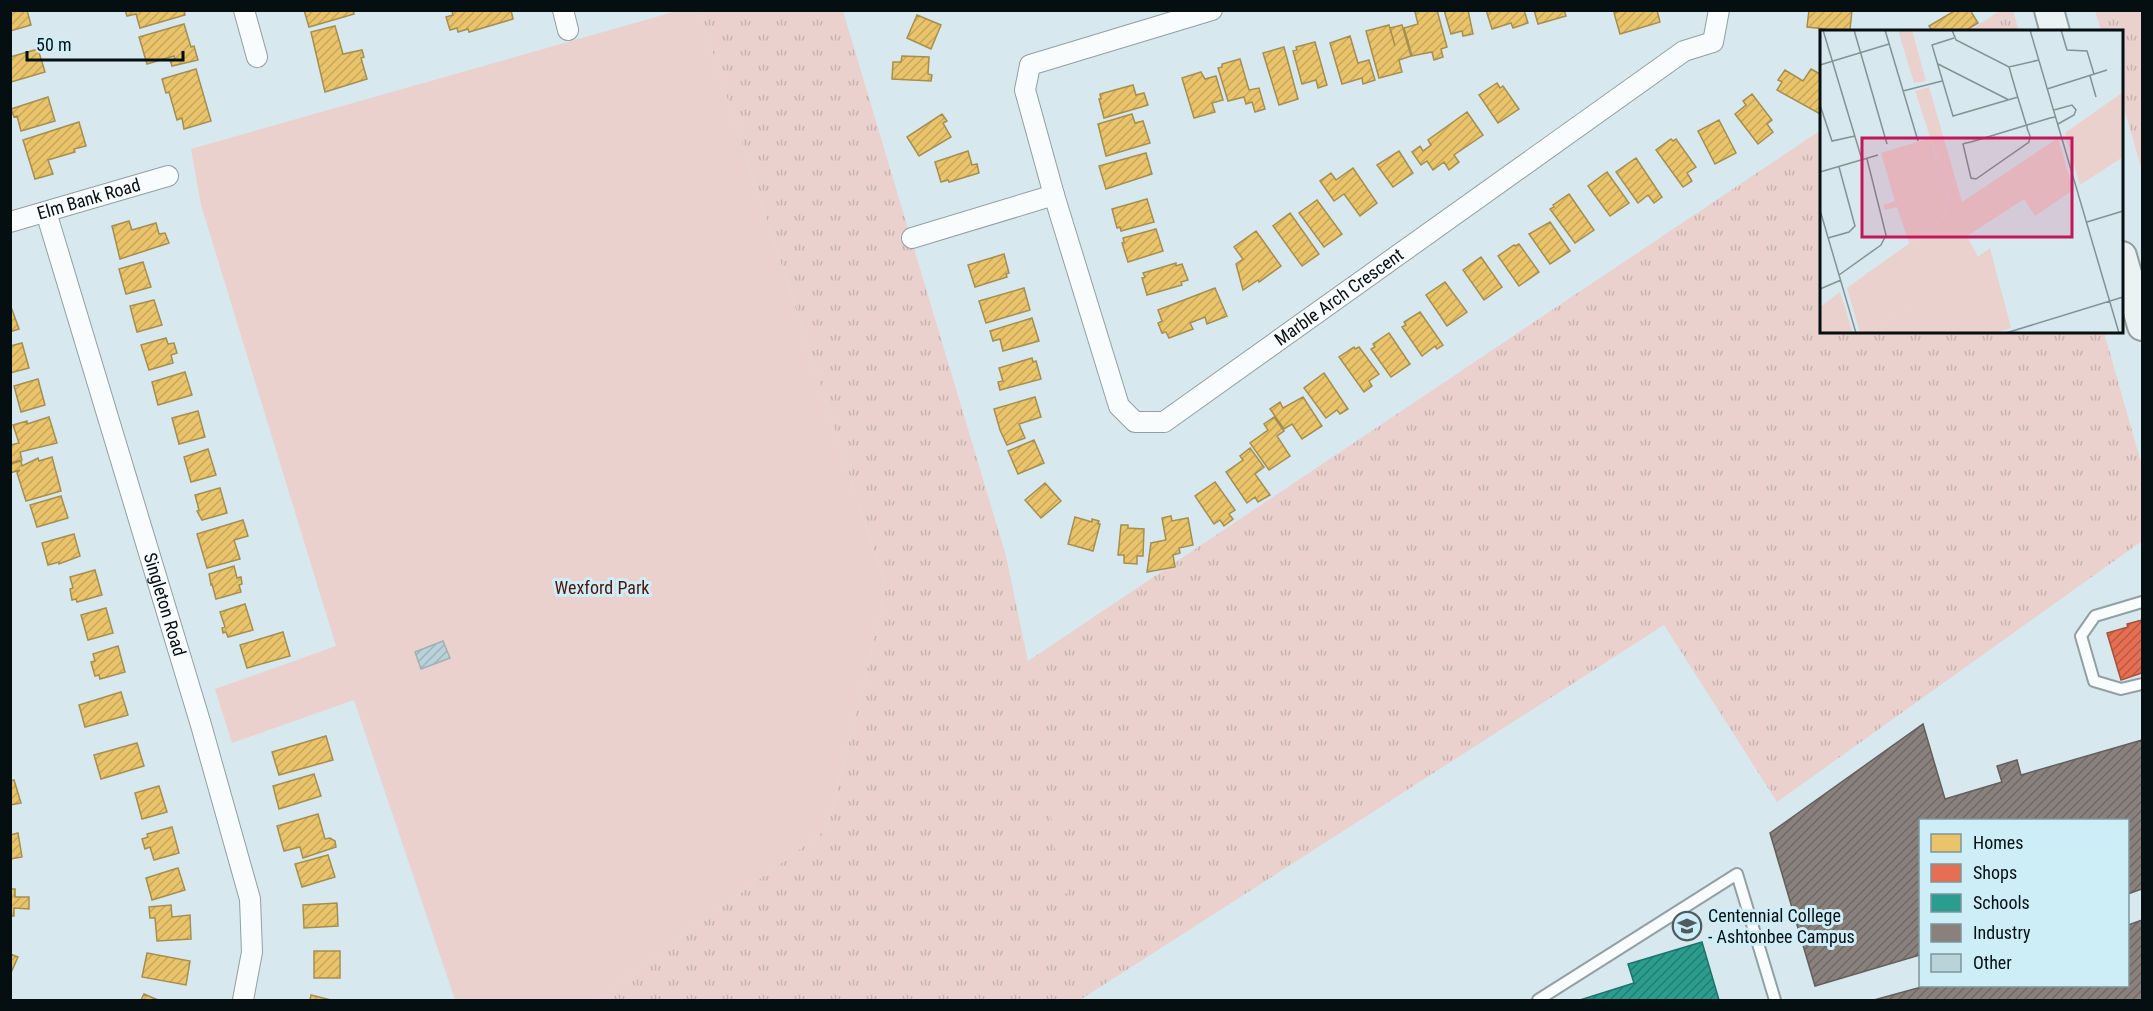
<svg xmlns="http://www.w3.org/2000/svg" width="2153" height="1011" viewBox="0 0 2153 1011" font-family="'Roboto Condensed',sans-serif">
	<defs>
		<pattern id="grass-tufts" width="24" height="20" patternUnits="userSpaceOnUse" patternTransform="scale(1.5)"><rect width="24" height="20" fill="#ead1cd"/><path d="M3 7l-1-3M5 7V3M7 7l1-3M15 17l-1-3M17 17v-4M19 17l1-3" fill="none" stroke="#c7b2af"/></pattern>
		<pattern id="homes-hatch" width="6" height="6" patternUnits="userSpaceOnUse" patternTransform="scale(1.5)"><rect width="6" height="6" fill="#e9c46a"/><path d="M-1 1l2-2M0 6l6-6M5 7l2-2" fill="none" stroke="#c6a75b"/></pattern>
		<pattern id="shops-hatch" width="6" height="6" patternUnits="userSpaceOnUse" patternTransform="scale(1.5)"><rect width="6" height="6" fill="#e76f51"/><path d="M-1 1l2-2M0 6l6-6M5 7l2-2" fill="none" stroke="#b95a42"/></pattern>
		<pattern id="schools-hatch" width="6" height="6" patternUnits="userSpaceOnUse" patternTransform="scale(1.5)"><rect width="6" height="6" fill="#2a9d8f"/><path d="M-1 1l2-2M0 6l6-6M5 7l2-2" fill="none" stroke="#227e73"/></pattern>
		<pattern id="industry-hatch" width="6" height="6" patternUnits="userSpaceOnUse" patternTransform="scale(1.5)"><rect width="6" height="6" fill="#8a817c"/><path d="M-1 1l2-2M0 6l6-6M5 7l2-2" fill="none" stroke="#6f6864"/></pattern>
		<pattern id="building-hatch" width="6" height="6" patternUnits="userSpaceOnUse" patternTransform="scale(1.5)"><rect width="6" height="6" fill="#b9d3da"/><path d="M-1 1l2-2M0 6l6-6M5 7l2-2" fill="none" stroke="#9eb4ba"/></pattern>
	</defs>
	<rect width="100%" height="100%" fill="#d7e9ee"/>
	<!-- grass -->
	<path fill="url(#grass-tufts)" d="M2001,10L2013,11L2019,31H1969Z
		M699,11H843L1006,556L1028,661L1821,130L1822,332H2104L2142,466V541L1777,802L1664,625L1080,1000H596L827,829L864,683L886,587Z
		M2095,11H2142V171L2122,101V32L2101,31Z"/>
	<!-- park -->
	<path fill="#ead1cd" d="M677,11H699L886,587L864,683L827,829L596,1000H455L354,700L232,743L215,689L336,646L201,205L191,149Z
		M1057,800L1069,893L1061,894L1049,801Z"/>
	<!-- homes -->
	<path fill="url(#homes-hatch)" stroke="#a58e50" stroke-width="1.5" d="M10,10H27L31,25L10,31Z
		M125,10H184L185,15L140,28L136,14L127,16Z
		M304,10H353L354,14L309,27Z
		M511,10L513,19L469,32L468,29L458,32L457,28L450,30L446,17L453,15L452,11L454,10Z
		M1421,10H1437L1447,47L1441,49L1443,57L1434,60L1432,52L1412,56L1404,28L1418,24L1415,12Z
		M1444,10H1468L1473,34L1463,36L1462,31L1451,34Z
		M1486,10H1524L1528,23L1513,28L1511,23L1492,29Z
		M1534,10H1564L1566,16L1538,24Z
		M1622,10H1657L1660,22L1620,34L1614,13Z
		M1809,10H1852L1850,30L1858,32H1825V29L1807,27Z
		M1956,10H1970L1978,23L1963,32H1933L1929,26Z
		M917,15L941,25L931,49L907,38Z
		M184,24L191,47L194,46L198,60L172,66L170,60L175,59L174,56L147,64L139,37Z
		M1389,25L1395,46L1390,28L1402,25L1411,56L1399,60L1402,72L1379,78L1366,31Z
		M335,26L343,54L362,50L364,57L361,58L367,79L325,92L311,32Z
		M1350,36L1358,63L1369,60L1375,80L1363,84L1362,78L1342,84L1330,43Z
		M1315,42L1327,85L1318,88L1316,80L1302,84L1293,51L1297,50L1296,47Z
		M1284,47L1298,99L1279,105L1263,53Z
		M38,49L45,72L11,82L10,57Z
		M902,56L929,57L928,74L932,75L931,81L892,79L893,62H901Z
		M1240,59L1249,90L1259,88L1265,109L1255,112L1252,102L1246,104L1244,97L1228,101L1218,68L1222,67V64Z
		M196,69L211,121L184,129L182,118L177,120L169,92L166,93L162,79Z
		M1811,69L1822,75V115L1777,90L1782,82L1778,80L1785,70L1803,81Z
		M1201,72L1205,79L1216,76L1223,100L1212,103L1215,112L1194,118L1182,78Z
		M1497,83L1500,88L1503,86L1519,109L1498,123L1479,95Z
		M1133,85L1136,95L1144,93L1148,105L1104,118L1099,99H1101L1100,94Z
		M1752,94L1772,120L1767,124L1773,132L1758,144L1735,114L1746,105L1743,101Z
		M48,97L55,121L21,131L17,116L14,117L11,109Z
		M1467,112L1483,135L1454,155L1459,162L1449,170L1444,162L1433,170L1427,161L1421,165L1412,152L1420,146L1423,151L1431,145L1428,140Z
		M942,114L947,121L943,123L951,137L919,156L907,137Z
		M1132,114L1135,123L1143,121L1150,143L1106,156L1098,124Z
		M1719,120L1736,153L1715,164L1698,131Z
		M79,122L86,146L74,149L75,152L48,160L53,174L35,179L23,140Z
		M1671,139L1673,141L1676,139L1696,167L1687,173L1692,181L1683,187L1656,150Z
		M968,151L972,165L977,164L979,173L949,182L948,180L941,182L935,162Z
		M1399,151L1413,173L1393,187L1377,165Z
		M1146,153L1152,174L1106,189L1099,166Z
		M1636,158L1662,197L1654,203L1648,195L1638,203L1616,172Z
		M1353,168L1377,203L1360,216L1344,194L1334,201L1320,181L1331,173L1336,180Z
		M1607,172L1629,203L1610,216L1588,186Z
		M1569,194L1594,230L1575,243L1550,209L1554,207L1553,205Z
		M1147,199L1154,222L1121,231L1120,227L1117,228L1112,209Z
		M1317,200L1342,234L1324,247L1299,213Z
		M1290,213L1319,254L1302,266L1273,226Z
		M129,221L132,230L156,223L159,234L165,233L169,243L120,259L112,226Z
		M1550,222L1570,251L1550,264L1529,234Z
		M1156,229L1163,251L1128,262L1122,243L1124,242L1123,238Z
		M1256,231L1281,266L1259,282L1258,280L1243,290L1236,264L1243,259L1234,247Z
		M1519,244L1539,272L1519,286L1498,256L1514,245L1515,246Z
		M1004,254L1009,273L1006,274L1007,277L975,287L968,265Z
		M1481,257L1502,287L1484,300L1463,270Z
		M143,262L151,287L126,294L119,269Z
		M1176,263V266L1182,264L1188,280L1181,282L1182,285L1147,295L1142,278L1145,277L1143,273Z
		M1445,282L1467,312L1447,326L1426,295Z
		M1024,288L1030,310L986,323L979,301Z
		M1215,288L1227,316L1207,324L1205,317L1190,323L1193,329L1169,338L1166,332L1162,333L1158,323L1162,321L1158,310Z
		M154,300L162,325L137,332L130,306Z
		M10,304L19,329L10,332Z
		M1420,312L1443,345L1437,349L1435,346L1422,356L1402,327L1406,325L1404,322Z
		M1032,318L1039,341L1003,351L1000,339L993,341L990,331Z
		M1389,333L1410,364L1391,377L1371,349L1375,347L1373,344Z
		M166,338L168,344L174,343L177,353L171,355L173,363L149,370L141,345Z
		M22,343L29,368L10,373V346Z
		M1354,347L1355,349L1359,347L1379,374L1369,381L1372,386L1364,392L1339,357Z
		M1032,358L1033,362L1036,361L1041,379L1000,390L998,382L1003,381L999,368Z
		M185,372L192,395L158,405L152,382Z
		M1324,373L1348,409L1340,414L1337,410L1326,418L1304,388Z
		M38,379L45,405L21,412L14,386Z
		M1035,397L1041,417L1019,424L1025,438L1007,445L1000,430L994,409Z
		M1303,397L1322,426L1302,439L1292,424L1284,429L1270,409L1280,402L1283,408Z
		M198,411L205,437L179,444L172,418Z
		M49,417L57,443L20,452L22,460L10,463V445L19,443L13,425L27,421V424Z
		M1274,417L1284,431L1277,436L1290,456L1269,470L1250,443L1268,430L1264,424Z
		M1034,440L1044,463L1018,474L1008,451Z
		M1250,448L1264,467L1255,474L1270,495L1258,502L1255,497L1247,503L1226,472L1243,460L1240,456Z
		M208,449L216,475L191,482L184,457Z
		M52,457L61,491L26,501L17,473L20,470L10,473V464L21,461L22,466L38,458L39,461Z
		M1215,482L1235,510L1229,514L1233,519L1224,526L1220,520L1214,524L1195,496Z
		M1045,483L1061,501L1041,518L1025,500Z
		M220,488L227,513L202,520L197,511L199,510L195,495Z
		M61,496L68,518L37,527L30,505Z
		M1171,516L1172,521L1188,518L1193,545L1179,548L1180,553L1173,555L1175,567L1147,572L1151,543L1166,540L1162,518Z
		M1075,517L1092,522V519L1099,521L1098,524H1100L1093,551L1068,544Z
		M243,520L248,536L234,540L240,559L207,568L197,534Z
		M1121,525H1128V528L1144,529L1143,556H1137V564L1124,563V555H1118Z
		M74,534L80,556L59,564V562L48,565L42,543Z
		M234,566L237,578L241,577L242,584L239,585L241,592L216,599L212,584L211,585L209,574Z
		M95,570L102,595L77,602L76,599L72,600L70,589L73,588L70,577Z
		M245,604L253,630L228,637L226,632L223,633L222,628L225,627L220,612Z
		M106,608L113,633L88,640L81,615Z
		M283,632L290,656L247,668L240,645Z
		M118,646L125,672L100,679L99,675L95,676L91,662L95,661L93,654Z
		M121,692L128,715L85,727L79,705Z
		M326,736L333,760L279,775L272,752Z
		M137,743L144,766L101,779L94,755Z
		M314,774L321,796L279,809L273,786Z
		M14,780L21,803L10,805V781Z
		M159,786L167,812L142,819L135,793Z
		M318,814L325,839L330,838L335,841L336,847L303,858L300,847L284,851L277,826Z
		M172,827L179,853L154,860L150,847L145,849L142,839L148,837L147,834Z
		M18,833L22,857L10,859V835Z
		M328,855L335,877L302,887L295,864Z
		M178,868L185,890L152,900L146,878Z
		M10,889H15V897H29V909L14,908V916H10Z
		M337,903L338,926L304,928L303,905Z
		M171,905L172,917L190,915L191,939L157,941L155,918H150L149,907Z
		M314,951H340V978H314Z
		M147,953L190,961L186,985L142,977Z
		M10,954L18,957L10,975Z
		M144,994L158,1000H141Z
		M311,995L331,1000H310Z"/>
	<!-- shops -->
	<path fill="url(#shops-hatch)" stroke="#a3523e" stroke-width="1.5" d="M2142,620V673L2121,680L2107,633L2128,627L2127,624Z"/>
	<!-- schools -->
	<path fill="url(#schools-hatch)" stroke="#1f726a" stroke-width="1.5" d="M1702,942L1719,1000H1580L1634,983L1628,964Z"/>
	<!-- industry -->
	<path fill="url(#industry-hatch)" stroke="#625f5c" stroke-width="1.5" d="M1923,724L1945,799L2002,782L1997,766L2017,760L2021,775L2142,740V889L2128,894V820H1920V955L1815,986L1770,833Z
		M2142,920V1000H1874L1925,986H2128V925Z"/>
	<!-- building -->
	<path fill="url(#building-hatch)" stroke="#a2afb4" stroke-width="1.5" d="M443,641L450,658L421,669L415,652Z"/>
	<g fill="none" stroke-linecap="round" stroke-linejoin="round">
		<!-- lane casing -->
		<g stroke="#929fa3" stroke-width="14">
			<path id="lane" d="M2142,602L2095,616L2081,636L2094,681L2121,689L2142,684
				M1538,1000L1737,874L1775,1000"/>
		</g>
		<!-- street casing -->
		<g stroke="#929fa3" stroke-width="22">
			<g id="street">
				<path d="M244,10L257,57"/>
				<path d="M563,10L568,30"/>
				<path id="s1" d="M1212,10L1030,65L1025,90L1054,195L1119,406L1135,422H1164L1684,51L1713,42L1719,10"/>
				<path id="s2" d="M46,212L201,725L250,899L252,952L243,1000"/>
				<path id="s3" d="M10,222L168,176"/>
				<path d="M912,238L1054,195"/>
			</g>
		</g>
		<!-- secondary casing -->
		<g stroke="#929fa3" stroke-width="32">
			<path id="secondary" d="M2049,10L2055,32
				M2122,256L2142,326"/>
		</g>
		<!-- lane -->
		<use href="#lane" stroke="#f9fcfc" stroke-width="10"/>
		<!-- street -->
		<use href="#street" stroke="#f9fcfc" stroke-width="20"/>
		<!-- secondary -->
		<use href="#secondary" stroke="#ebf2f3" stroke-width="28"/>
	</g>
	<!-- icons -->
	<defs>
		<g id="university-ring" transform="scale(1.5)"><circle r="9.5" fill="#ceeef7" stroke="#4e5b5f" stroke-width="1.5"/><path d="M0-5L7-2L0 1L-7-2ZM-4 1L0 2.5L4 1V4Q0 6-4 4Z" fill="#4e5b5f"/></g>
	</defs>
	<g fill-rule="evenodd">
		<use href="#university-ring" x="1687" y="926"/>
	</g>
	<g text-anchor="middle" stroke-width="6" stroke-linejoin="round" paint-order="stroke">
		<!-- street labels -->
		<g font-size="18" fill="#050f12" stroke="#ceeef7">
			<text dy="6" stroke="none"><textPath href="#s3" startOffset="82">Elm Bank Road</textPath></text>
			<text dy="6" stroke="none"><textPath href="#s1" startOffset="812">Marble Arch Crescent</textPath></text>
			<text dy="6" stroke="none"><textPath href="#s2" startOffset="410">Singleton Road</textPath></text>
		</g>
		<!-- park labels -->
		<g font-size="18" fill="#4e140a" stroke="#ceeef7">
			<text x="602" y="594">Wexford Park</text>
		</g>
		<!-- poi labels -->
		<g font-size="18" fill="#050f12" stroke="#ceeef7" text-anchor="start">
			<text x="1708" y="922">Centennial College<tspan x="1708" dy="21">- Ashtonbee Campus</tspan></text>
		</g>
	</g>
	<!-- overview -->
	<g transform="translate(1820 30)">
		<rect width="303" height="303" fill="#d7e9ee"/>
		<path d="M78,0H92L106,51L94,53ZM109,57L142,172L238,108L253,160L215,186L204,169L147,206L158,227L50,303H40L27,258L123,189L129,165L95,61ZM303,62V127L260,155L245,103Z" fill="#ead1cd"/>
		<path d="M110,108L129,165L123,189L89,213L77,177L65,180L63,175L75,171L61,123ZM170,218L191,298L174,303H50ZM77,233L90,256L75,266L61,243ZM44 249a8 8 0 1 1 16 0a8 8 0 1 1-16 0ZM50 260a8 8 0 1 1 16 0a8 8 0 1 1-16 0ZM20,262L33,303H0V277ZM57 271a8 8 0 1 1 16 0a8 8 0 1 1-16 0Z" fill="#ead1cd"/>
		<path d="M10,283L23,285L25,299L2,293Z" fill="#ead1cd"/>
		<path fill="none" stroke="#839296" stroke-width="1.5" d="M3,0L42,130M34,0L67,114M65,0L98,111M132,0L136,10L189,37L219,30M210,0L299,303M241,0L247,20L267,21L274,44M134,8L112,15L133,86L198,67M118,34L189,70M0,35L69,14M189,37L198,68L206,94L207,95V98L210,106L209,112L156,149L151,148L143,114L146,113L151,112L207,95L230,88L235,87M270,46L276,67M227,59L287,40M83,61L122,51M0,75L12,111L35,106M234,80L252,75L256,80L254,85L238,94M0,142L58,125M0,180L36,303M267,192L303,181M8,208L29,202L35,196L19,137M19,245L61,215L66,205L47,129M0,259L21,250M186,303L303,267"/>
		<path fill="#c2185b" fill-opacity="0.15" stroke="#c2185b" stroke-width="3" d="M42,108H252V207H42Z"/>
		<rect width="303" height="303" fill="none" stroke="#050f12" stroke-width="3"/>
	</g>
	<!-- border -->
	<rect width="2153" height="1011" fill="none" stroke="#050f12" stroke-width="24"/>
	<!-- legend -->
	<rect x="1919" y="819" width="210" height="168" fill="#ceeef7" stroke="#7e959b" stroke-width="1.5"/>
	<rect x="1931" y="834" width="30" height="18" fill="#e9c46a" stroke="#7e959b" stroke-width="1.5"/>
	<text x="1973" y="849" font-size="18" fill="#050f12">Homes</text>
	<rect x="1931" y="864" width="30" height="18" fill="#e76f51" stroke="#7e959b" stroke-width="1.5"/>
	<text x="1973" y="879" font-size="18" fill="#050f12">Shops</text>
	<rect x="1931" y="894" width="30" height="18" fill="#2a9d8f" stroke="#7e959b" stroke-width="1.5"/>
	<text x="1973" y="909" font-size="18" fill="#050f12">Schools</text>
	<rect x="1931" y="924" width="30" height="18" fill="#8a817c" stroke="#7e959b" stroke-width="1.5"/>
	<text x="1973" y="939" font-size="18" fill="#050f12">Industry</text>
	<rect x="1931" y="954" width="30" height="18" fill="#b9d3da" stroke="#7e959b" stroke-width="1.5"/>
	<text x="1973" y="969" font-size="18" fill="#050f12">Other</text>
	<!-- scale -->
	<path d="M27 51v9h156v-9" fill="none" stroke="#050f12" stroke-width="3"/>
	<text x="36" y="51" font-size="18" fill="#050f12" stroke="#ceeef7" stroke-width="4.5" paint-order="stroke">50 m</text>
</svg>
